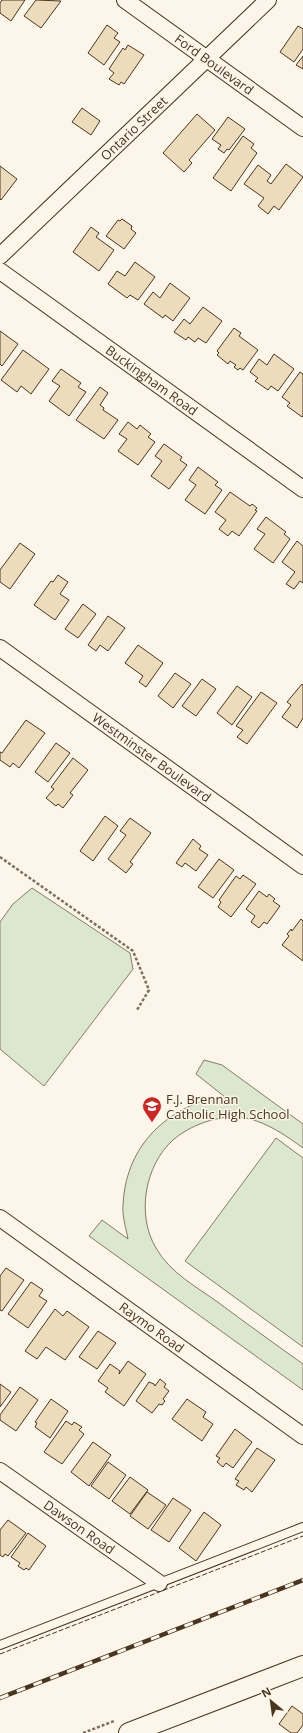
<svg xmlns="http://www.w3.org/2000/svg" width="303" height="1733" viewBox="0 0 303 1733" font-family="'Open Sans',sans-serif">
	<rect width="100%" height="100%" fill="#fbf6e9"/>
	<!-- green -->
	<path fill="#dce7d0" stroke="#887966" d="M32,888L130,953L133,969L44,1086L0,1049V922L13,904Z
		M204,1060L222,1065L303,1124V1148C281,1132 255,1114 226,1117C207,1120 188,1127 173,1140C145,1165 136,1215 156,1248C170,1273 197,1287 219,1303C247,1324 275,1344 303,1364V1390L89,1236L102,1220L128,1239C126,1228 122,1216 123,1205C125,1159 150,1124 192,1105C202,1100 214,1100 225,1097L196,1074Z
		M276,1138L303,1158V1347L185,1261Z"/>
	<!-- building -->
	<path fill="#ecdcbc" stroke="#4a3520" d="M2,0H25L11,21L0,13V3Z
		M36,0L61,1L41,28L24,16Z
		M107,25L118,33L114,38L120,42L104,65L88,53Z
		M298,26L303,29V49L294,62L280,52Z
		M128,45L144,55L124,84L121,82L119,85L109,79L114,73L109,69L123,48L125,50Z
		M303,56V69L296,65Z
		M82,108L100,121L91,135L72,122Z
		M197,114L215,130L189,160L192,163L184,172L163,153Z
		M228,117L245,129L229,150L227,149L224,153L218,149L221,145L212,139Z
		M243,136L254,144L251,148L257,153L231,191L213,178Z
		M286,164L303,177L279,210L274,206L268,214L258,206L264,198L244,184L258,165L271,175L267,181L271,184Z
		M0,166L17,179L1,200L0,199Z
		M122,219L132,226L131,229L136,233L124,249L106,236L118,220L120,221Z
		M91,227L99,233L96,237L114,250L99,271L73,252Z
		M135,262L155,277L138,300L130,295L127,298L108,284L117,271L125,276Z
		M170,283L190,298L173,321L165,315L163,318L144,304L153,292L160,298Z
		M203,307L222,321L206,343L198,338L195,342L188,337L186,340L174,332L184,319L190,324Z
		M234,328L241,333L239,336L258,350L243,370L240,368L238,370L234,367L236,365L230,361L228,364L217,355L219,353L217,351Z
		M0,331L18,344L2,366L0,364Z
		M23,350L49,369L31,394L21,386L17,392L1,380Z
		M274,354L294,369L278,391L271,386L268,390L255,381L258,378L250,372L259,359L267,365Z
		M61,369L81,383L78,387L86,392L69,416L49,401L60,386L52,381Z
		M300,372L303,374V415L302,417L287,406L290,403L282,397Z
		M100,387L108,393L100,405L104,408L103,410L118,420L104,439L76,420Z
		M128,422L137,429L140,425L151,434L148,437L155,442L138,465L118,451L127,439L119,434Z
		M164,444L182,457L180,460L187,465L169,489L151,476L162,461L155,456Z
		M198,467L218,482L215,485L222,490L205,514L185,500L196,485L189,480Z
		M230,492L250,506L252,504L257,508L255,510L257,511L239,536L232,531L228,536L219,529L226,520L215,512Z
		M266,517L286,532L284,534L290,539L273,563L254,549L265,534L257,529Z
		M297,541L303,546V583L300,581L294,589L286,584L295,572L282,562Z
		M20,543L35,554L10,589L0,582V570Z
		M58,575L68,582L60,594L69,600L55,620L34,605L51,581L53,582Z
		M83,604L96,614L78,638L65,629Z
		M108,616L125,628L108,651L100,645L96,651L88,645Z
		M138,645L163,663L146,687L139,682L143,676L125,663Z
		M175,673L191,684L173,708L158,696Z
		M202,679L216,689L196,716L182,706Z
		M302,684L303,685V718L297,728L282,717L291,705L287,702Z
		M237,686L252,697L232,725L217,713Z
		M261,692L277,703L247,744L237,737L243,730L236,726Z
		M26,720L45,733L19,768L13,763L10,767L0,760V752L2,753Z
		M56,743L70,753L48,782L35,772Z
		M73,758L88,770L70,793L73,795L63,808L58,804L56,806L46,798L54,789L51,787Z
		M105,816L118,826L93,861L80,851Z
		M130,818L151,833L130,862L133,864L126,873L108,859L126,835L120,831Z
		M193,839L201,846L199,849L208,855L196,871L185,863L182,867L176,863Z
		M219,859L234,870L213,898L198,887Z
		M243,875L256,884L231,917L218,907L221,902L219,900L236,876L240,879Z
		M259,891L267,897L269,894L275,899L273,901L280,906L267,924L264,922L259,928L251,922L255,916L246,909Z
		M301,919L303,921V961L282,945L289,936L287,934L291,929L292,931Z
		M6,1268L24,1280L2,1311L0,1310V1276Z
		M31,1282L43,1290L39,1296L47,1301L28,1328L8,1314Z
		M55,1309L63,1316L67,1311L89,1327L65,1360L46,1347L37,1359L25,1351Z
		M98,1331L116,1343L97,1369L79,1357Z
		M128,1361L146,1374L124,1406L105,1392L108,1388L98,1381L110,1364L120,1371L119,1374Z
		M160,1379L166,1384L164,1387L169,1391L163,1399L165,1401L162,1405L159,1404L152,1413L136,1401L149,1382L154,1384L155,1386Z
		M0,1384L11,1392L0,1407Z
		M20,1387L38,1400L16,1431L0,1420V1415Z
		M51,1399L68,1411L50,1438L35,1427L37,1423L35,1422Z
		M187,1399L206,1412L203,1417L213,1424L202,1441L172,1419Z
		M66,1421L72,1425L74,1422L82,1427L79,1430L84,1434L62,1464L44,1452Z
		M235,1429L252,1442L233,1468L226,1463L223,1467L217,1462L220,1458L216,1456Z
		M93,1442L111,1455L89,1486L71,1472Z
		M257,1448L275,1460L252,1492L246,1487L244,1490L236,1485L239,1481L235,1479Z
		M108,1462L126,1475L109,1499L91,1486Z
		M130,1477L148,1490L130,1514L112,1501Z
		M147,1492L166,1505L148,1529L130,1516Z
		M173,1498L191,1510L169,1542L151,1530Z
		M204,1512L221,1525L196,1561L179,1548Z
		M8,1520L26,1533L8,1556L5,1554L3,1557L0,1555V1530Z
		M28,1533L46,1546L29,1570L26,1568L24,1570L18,1566L20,1563L11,1557Z
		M292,1706L303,1714V1725L297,1733H291L279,1724Z"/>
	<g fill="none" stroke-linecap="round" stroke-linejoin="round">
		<!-- service casing -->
		<g stroke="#4a3520" stroke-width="10">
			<path id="service" d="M0,1645L303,1527"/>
		</g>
		<!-- minor casing -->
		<g stroke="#4a3520" stroke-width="18">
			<g id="minor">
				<path id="s1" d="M125,0L303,128"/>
				<path id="s2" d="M0,256L268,0"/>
				<path id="s3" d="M0,271L303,489"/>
				<path id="s4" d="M0,648L303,866"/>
				<path id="s5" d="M0,1218L303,1436"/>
				<path id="s6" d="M0,1471L159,1583"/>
			</g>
		</g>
		<!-- tertiary casing -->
		<g stroke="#4a3520" stroke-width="22">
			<path id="tertiary" d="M129,1733L303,1666"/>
		</g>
		<!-- path -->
		<path stroke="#7f6f5c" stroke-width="2.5" stroke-dasharray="3 2" stroke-linecap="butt" d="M0,857L133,951L149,990L137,1010
			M83,1733L114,1721"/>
		<!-- service -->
		<use href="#service" stroke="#fbf6e9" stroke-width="8"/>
		<!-- minor -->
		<use href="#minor" stroke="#fbf6e9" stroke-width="16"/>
		<!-- tertiary -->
		<use href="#tertiary" stroke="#fbf6e9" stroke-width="20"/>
		<!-- rail casing -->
		<g stroke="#4a3520" stroke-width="4.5">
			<path id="rail" d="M0,1698L303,1580"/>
		</g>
		<!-- rail -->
		<use href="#rail" stroke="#fbf6e9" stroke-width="3" stroke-dasharray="9" stroke-linecap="butt"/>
		<!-- fence -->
		<path stroke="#4a3520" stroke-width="1" stroke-dasharray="5 2" stroke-linecap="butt" d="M0,1654L303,1536"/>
	</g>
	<!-- icons -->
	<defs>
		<g id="school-pin" transform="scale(1)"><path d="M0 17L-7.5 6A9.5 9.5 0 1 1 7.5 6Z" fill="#c62828" stroke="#fbf6e9"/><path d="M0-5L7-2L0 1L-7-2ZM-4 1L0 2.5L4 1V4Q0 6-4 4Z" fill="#fff"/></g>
	</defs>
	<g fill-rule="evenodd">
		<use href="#school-pin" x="152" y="1106"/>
	</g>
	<g text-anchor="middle" stroke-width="3" stroke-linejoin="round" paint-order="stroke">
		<!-- street labels -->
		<g font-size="13" fill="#4a3520" stroke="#fbf6e9">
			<text dy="5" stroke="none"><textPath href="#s1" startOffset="110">Ford Boulevard</textPath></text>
			<text dy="5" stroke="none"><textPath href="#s2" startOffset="185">Ontario Street</textPath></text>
			<text dy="5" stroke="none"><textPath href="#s3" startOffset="187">Buckingham Road</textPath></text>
			<text dy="5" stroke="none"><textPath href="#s4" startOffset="187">Westminster Boulevard</textPath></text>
			<text dy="5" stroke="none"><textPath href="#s5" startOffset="187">Raymo Road</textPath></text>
			<text dy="5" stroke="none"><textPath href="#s6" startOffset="97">Dawson Road</textPath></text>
		</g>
		<!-- poi labels -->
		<g font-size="13" fill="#4a3520" stroke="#fbf6e9" text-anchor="start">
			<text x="166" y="1104">F.J. Brennan<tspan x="166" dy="15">Catholic High School</tspan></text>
		</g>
	</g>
	<!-- north arrow -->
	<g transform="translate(271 1701) rotate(331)" stroke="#fbf6e9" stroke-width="3" paint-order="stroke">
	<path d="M0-3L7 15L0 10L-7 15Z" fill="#4a3520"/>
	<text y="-6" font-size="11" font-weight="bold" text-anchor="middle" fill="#4a3520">N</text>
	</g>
</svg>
